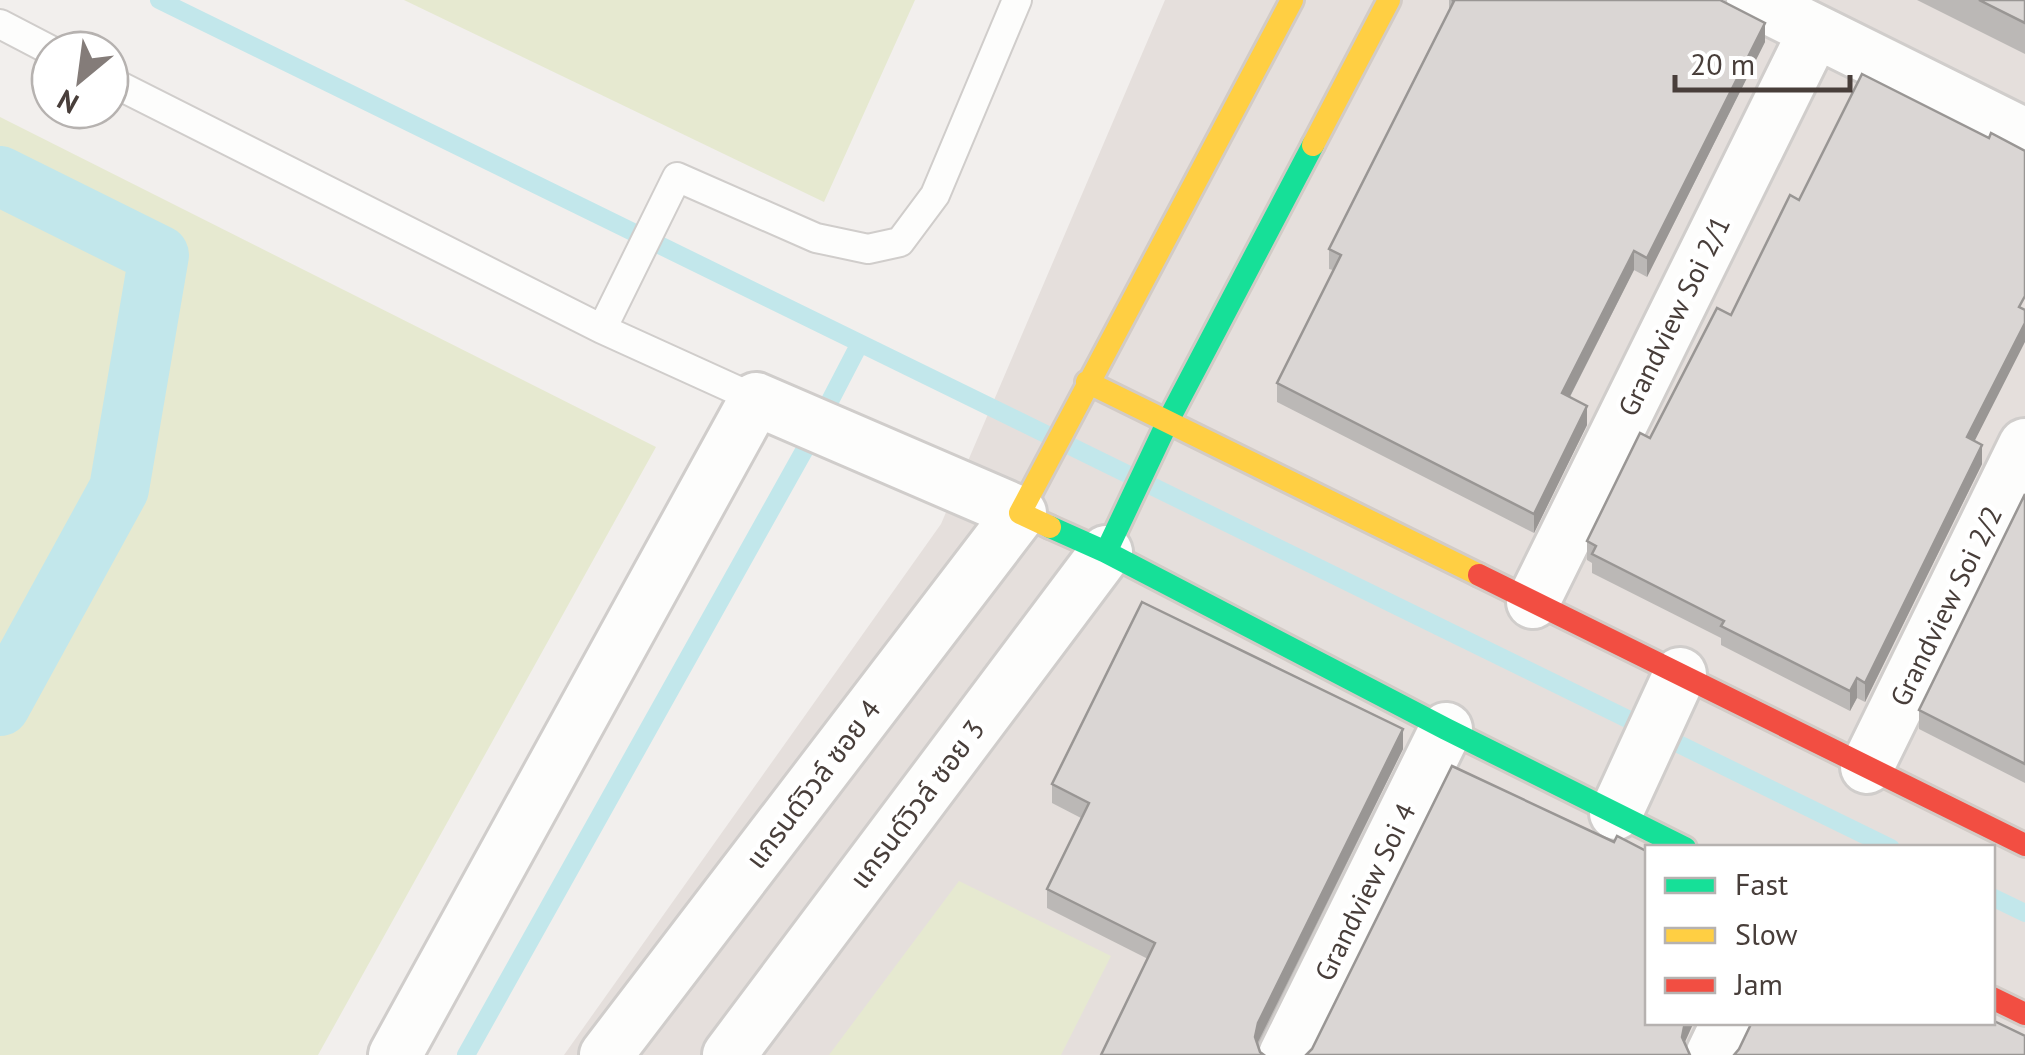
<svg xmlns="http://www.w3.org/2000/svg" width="2025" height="1055" viewBox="0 0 2025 1055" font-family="'PT Sans','Noto Sans Thai',sans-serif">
	<rect width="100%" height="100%" fill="#f2efed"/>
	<!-- residential -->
	<path fill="#e5dfdc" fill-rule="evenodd" d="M1165,0H2025V1055H564L941,524ZM1648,848H1992V1022H1648Z"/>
	<!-- green -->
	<path fill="#e6e9d0" d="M404,0H915L824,202Z
		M0,117L656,447L318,1055H0Z
		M959,881L1111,956L1061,1055H829Z"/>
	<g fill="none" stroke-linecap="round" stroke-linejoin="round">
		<!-- stream -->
		<path stroke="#c2e7eb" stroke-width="18" d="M159,0L1891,848
			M1992,897L2025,913
			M466,1055L805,449L859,345"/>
		<!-- canal -->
		<path stroke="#c2e7eb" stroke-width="60" d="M0,176L159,255L119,489L0,706"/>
		<!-- lane casing -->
		<g stroke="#d0cdcb" stroke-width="32">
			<path id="lane" d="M0,24L50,50
				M110,81L602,329L756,399
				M602,329L677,177L816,238L868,249L900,242L935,195L1017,0"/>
		</g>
		<!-- street casing -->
		<g stroke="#d0cdcb" stroke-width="58">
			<path id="street" d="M1753,0L2025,135
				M1533,602L1815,31
				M1867,767L2025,445
				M1616,813L1680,674
				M395,1055L756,399L1020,513L606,1055
				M729,1055L1106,552
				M1285,1055L1446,729
				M1712,1055L1728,1022"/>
		</g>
		<!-- fast casing -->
		<g stroke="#d2cbc6" stroke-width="28">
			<path id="fast" d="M1050,527L1106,552L1446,729L1685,848
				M1106,552L1168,421L1313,145"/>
		</g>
		<!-- slow casing -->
		<g stroke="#d2cbc6" stroke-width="28">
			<path id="slow" d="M1313,145L1389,0
				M1087,382L1479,575
				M1050,527L1020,513L1292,0"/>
		</g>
		<!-- jam casing -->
		<g stroke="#d2cbc6" stroke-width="28">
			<path id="jam" d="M1479,575L2025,845
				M1992,998L2025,1014"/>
		</g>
		<!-- lane -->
		<use href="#lane" stroke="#fdfdfc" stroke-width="28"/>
		<!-- street -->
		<use href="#street" stroke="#fdfdfc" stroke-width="52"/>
		<!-- fast -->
		<use href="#fast" stroke="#16e098" stroke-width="22"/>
		<!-- slow -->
		<use href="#slow" stroke="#ffcf43" stroke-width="22"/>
		<!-- jam -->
		<use href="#jam" stroke="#f24e42" stroke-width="22"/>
	</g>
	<!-- wall -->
	<path fill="#bbb8b6" d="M1449,0H1720L1765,42L1647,277L1634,270L1570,397L1587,425L1534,533L1277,402V383L1333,270L1329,269V249L1449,11Z
		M1917,0H2025V54Z
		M1650,438L1975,441L1982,464L1865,702L1857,698L1850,711L1721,645V638L1592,573V563L1587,560V541Z
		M2025,494V783L1919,729V710Z
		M1403,749L1258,1045L1148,959L1047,908V889L1081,818L1052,803V784Z"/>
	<!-- shaded-wall -->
	<path fill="#999694" d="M1765,23V42L1647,277V258Z
		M1634,251V270L1562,412V393Z
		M2025,323V342L1967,456V437Z
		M1587,406V425L1534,533V514Z
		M1982,445V464L1865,702V683Z
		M1857,678V698L1850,711V691Z
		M1403,729V749L1258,1042L1255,1055V1037L1258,1023Z
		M1694,1022L1685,1042L1682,1055V1037L1685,1023Z"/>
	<!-- building -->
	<path fill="#dad6d4" stroke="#999694" stroke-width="2.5" d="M1452,0H1720L1765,23L1647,258L1634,251L1562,393L1587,406L1534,514L1277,383L1341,255L1329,249L1454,1Z
		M1979,0H2025V23Z
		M1862,74L1989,138L1991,133L2025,151V296L2019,307L2025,310V323L1967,437L1982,445L1865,683L1857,678L1850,691L1721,626L1724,621L1592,554L1596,546L1587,541L1640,433L1650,438L1717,308L1731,315L1790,195L1799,200Z
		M2025,494V764L1919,710Z
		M1142,602L1403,729L1258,1023L1255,1037L1260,1052L1264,1055H1101L1155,943L1047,889L1089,803L1052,784Z
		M1452,766L1614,842L1617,836L1648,852V1022H1685L1682,1037L1690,1055H1306L1312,1049Z
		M1992,1020L2025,1036V1055H1734L1739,1049L1752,1022H1992Z"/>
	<g text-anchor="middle" stroke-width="9" stroke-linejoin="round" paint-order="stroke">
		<!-- street labels -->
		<g font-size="28" fill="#483e3a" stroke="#fff">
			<text transform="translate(1674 316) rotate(-64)" y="10">Grandview Soi 2/1</text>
			<text transform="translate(1946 606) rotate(-64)" y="10">Grandview Soi 2/2</text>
			<text transform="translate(813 784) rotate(-53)" y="10">แกรนด์วิวล์ ซอย 4</text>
			<text transform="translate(917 804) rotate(-53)" y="10">แกรนด์วิวล์ ซอย 3</text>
			<text transform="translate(1365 892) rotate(-64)" y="10">Grandview Soi 4</text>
		</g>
	</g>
	<!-- legend -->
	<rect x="1645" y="845" width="350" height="180" fill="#ffffff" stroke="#b6b2b0" stroke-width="2.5"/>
	<rect x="1665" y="878" width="50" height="15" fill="#16e098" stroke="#b6b2b0" stroke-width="2.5"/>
	<text x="1735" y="895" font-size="30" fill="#483e3a">Fast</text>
	<rect x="1665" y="928" width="50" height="15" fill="#ffcf43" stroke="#b6b2b0" stroke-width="2.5"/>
	<text x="1735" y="945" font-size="30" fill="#483e3a">Slow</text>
	<rect x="1665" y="978" width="50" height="15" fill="#f24e42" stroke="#b6b2b0" stroke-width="2.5"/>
	<text x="1735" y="995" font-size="30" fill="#483e3a">Jam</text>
	<!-- north arrow -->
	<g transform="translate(80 80) rotate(209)"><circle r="48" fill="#ffffff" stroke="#b6b2b0" stroke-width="2.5"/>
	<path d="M0-8L18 38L0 25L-18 38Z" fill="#847c79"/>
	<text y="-15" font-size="28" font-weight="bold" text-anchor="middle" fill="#483e3a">N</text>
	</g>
	<!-- scale -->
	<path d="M1675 75v15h175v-15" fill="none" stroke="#483e3a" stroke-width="5"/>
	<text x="1690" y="75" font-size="30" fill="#483e3a" stroke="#ffffff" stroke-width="8" paint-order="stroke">20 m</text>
</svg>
